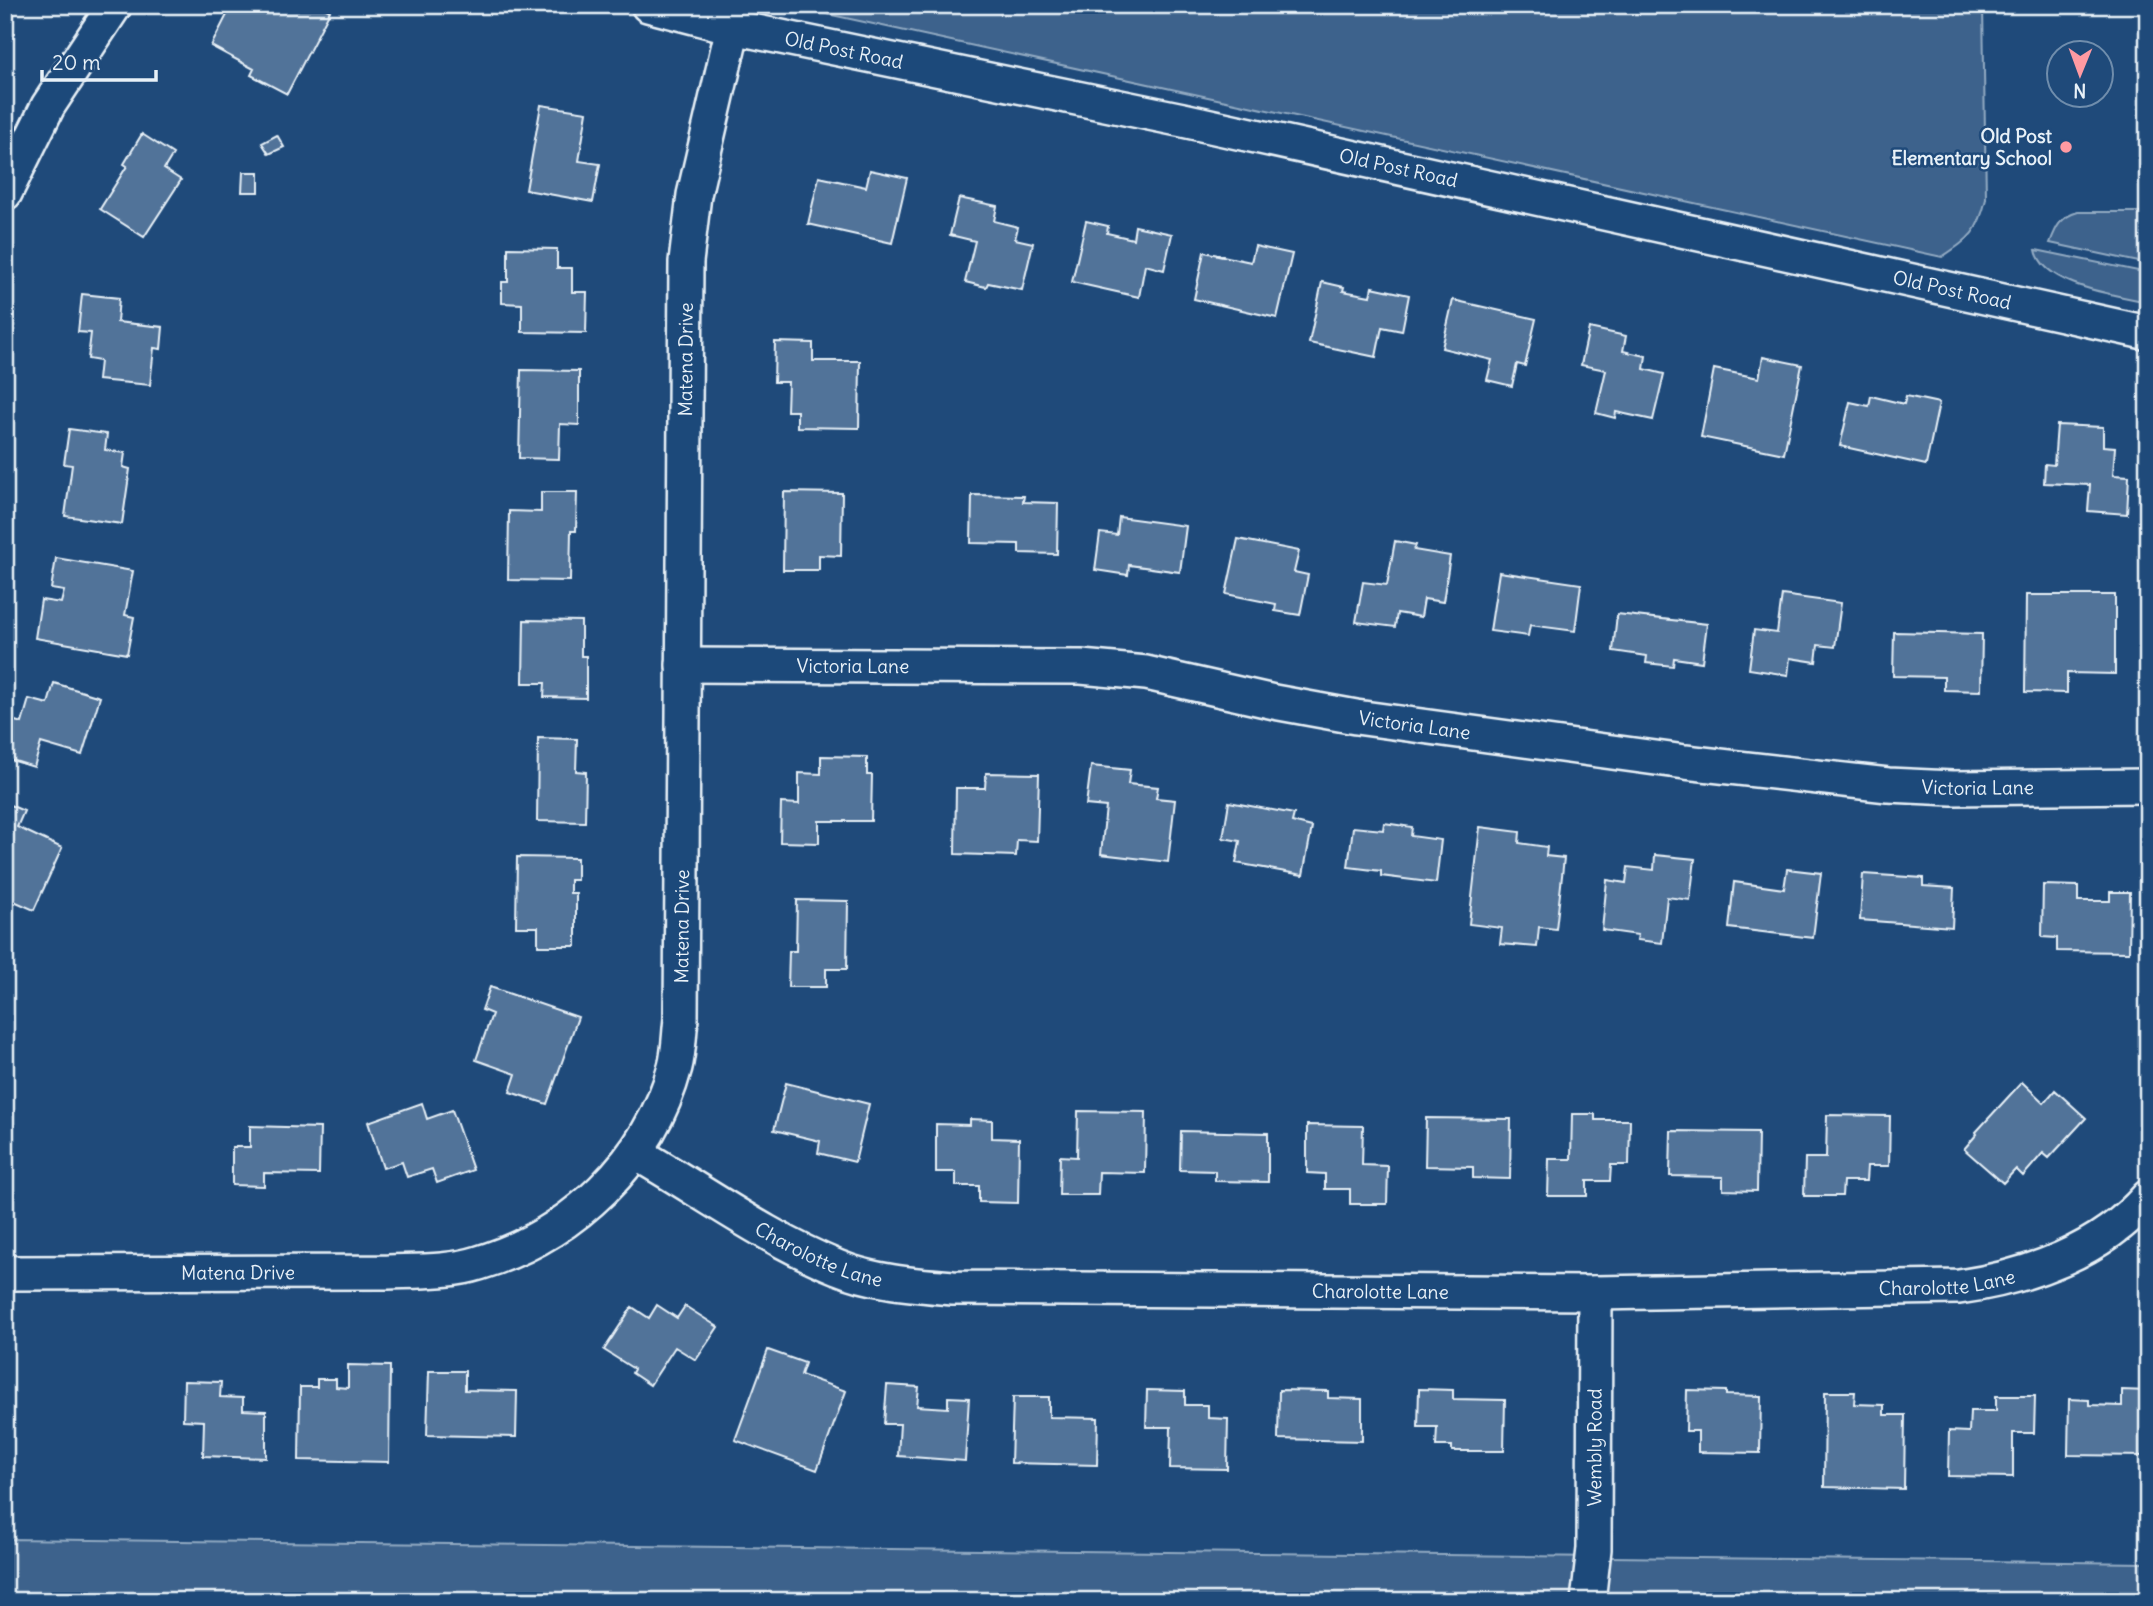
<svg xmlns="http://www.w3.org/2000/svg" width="2153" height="1606" viewBox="0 0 2153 1606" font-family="Delius,sans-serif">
	<rect width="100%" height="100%" fill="#1f4a7a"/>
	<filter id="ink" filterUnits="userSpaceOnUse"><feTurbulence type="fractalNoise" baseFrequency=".0143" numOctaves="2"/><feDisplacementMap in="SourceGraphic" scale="14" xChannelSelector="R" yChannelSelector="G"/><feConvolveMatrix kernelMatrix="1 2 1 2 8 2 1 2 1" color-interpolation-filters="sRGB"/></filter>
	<g filter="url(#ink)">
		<!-- green -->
		<path fill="#3c628c" stroke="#92aac2" stroke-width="2" d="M786,5H1983L1986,199C1978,233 1970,238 1942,257Z
			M2078,212H2148V264L2050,243C2056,227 2060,217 2078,212Z
			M2036,250L2148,273V302C2117,295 2043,286 2036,250Z
			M5,1539L2148,1563V1601H5Z"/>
		<!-- building -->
		<path fill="#517399" stroke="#e8f1f8" stroke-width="2" d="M232,5H274L284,10L287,5H319L330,11L287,94L251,75L254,69L211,46Z
			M541,105L587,112L579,161L600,164L593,202L526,190Z
			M142,134L173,154L164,169L181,180L144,237L100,209L127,166L124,164Z
			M277,135L284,147L269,154L262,143Z
			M870,170L907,178L892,243L808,224L819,177L866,187Z
			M243,172H259V192H242Z
			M959,198L997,206L994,221L1018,227L1015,239L1033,243L1022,290L988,283L986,287L965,282L975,241L950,235Z
			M1086,221L1108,226L1107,233L1133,239L1135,226L1172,234L1164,270L1145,265L1139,297L1072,282Z
			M1255,246L1292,254L1277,318L1194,299L1204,252L1251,262Z
			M508,248L557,249V268H572V292H587L586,333L522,332V304L502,303V282H508Z
			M1322,282L1344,287L1343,291L1370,296L1372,287L1409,295L1402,331L1382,327L1376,357L1309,343Z
			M82,294L119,298L117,322L163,327L161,349L154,348L150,385L98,380L100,361L88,359L91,333L78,332Z
			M1453,300L1536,319L1525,366L1517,364L1512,386L1487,380L1492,360L1442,348Z
			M1589,328L1626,336L1623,351L1646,356L1644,369L1664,374L1653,420L1616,412L1615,418L1596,413L1606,370L1581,365Z
			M775,342L813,343V361H860L859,428L797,427V411H787L788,382H774Z
			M1763,357L1802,365L1784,454L1701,437L1714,369L1759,378Z
			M521,370L579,371V425L560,424L559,459L519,458Z
			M1871,396L1904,404L1906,396L1939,403L1926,465L1840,446L1850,402L1869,406Z
			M2057,425L2103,427V446L2115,447L2113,475L2129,476L2127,514L2088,511L2090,485L2044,483L2045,464L2054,465Z
			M69,429L107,434L105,450L125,453L123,467L130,469L122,524L65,516L72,465L64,464Z
			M541,492H577L576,531H571L570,581L508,580L509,511L541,512Z
			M784,492L842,493L841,556L819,555V570H783Z
			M972,495L1024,496L1023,502L1058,503L1057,554L1019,553V544L971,543Z
			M1119,517L1186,526L1180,572L1129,565L1128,575L1095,570L1100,533L1117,535Z
			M1238,539L1299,551L1294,572L1308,575L1300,615L1275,611L1276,604L1226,594Z
			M1395,541L1416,545L1414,550L1450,556L1443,602L1424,599L1421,617L1397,613L1395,627L1356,622L1363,582L1387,585Z
			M56,558L133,571L125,615L134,617L127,654L35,638L41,600L61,603L64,591L51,589Z
			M1499,572L1581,584L1575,631L1530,625L1528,636L1490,631Z
			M1782,595L1841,603L1835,647L1818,645L1816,662L1790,658L1788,675L1749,669L1754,630L1777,633Z
			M2026,595H2115V674L2067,673V693L2025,692Z
			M1617,614L1707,624L1702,662L1674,658L1673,666L1646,663L1647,656L1613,651Z
			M524,620L581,621V656H586V698L544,697L545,683H523Z
			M1894,632L1982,634L1981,691L1944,690V677L1893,676Z
			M54,683L100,697L82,755L41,743L34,767L5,758V729L8,719L22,723L29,699L48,704Z
			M538,738L577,739L576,771L586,772L585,822L537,821Z
			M821,756L867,757V775H872L871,821H819V843L780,842L781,803L799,804V773L821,774Z
			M1091,766L1130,770L1128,784L1158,787L1156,798L1175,800L1168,862L1101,854L1106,807L1086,805Z
			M986,773L1039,774L1037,841L1017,840L1016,856L955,854L956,788H985Z
			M1229,802L1294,814L1292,822L1312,827L1303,875L1236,863L1240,841L1223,838Z
			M5,803L24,811L17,827L62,848L34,910L5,897Z
			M1384,823L1412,827L1411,836L1441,840L1436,883L1381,876V871L1348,867L1353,827L1383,830Z
			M1480,827L1520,832L1519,843L1547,847L1546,856L1564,858L1556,929L1539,927L1537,947L1500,944L1502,928L1469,924Z
			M1655,855L1695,859L1690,900L1667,897L1662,943L1637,940L1638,935L1602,930L1607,880L1626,883L1628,867L1654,870Z
			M517,857L577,858V880H570V893H576V946H538V927H516Z
			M1787,869L1821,873L1813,938L1729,928L1734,882L1784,889Z
			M1863,874L1923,878V886L1954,888L1952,927L1860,920Z
			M2043,885L2078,886V901H2110V892H2130L2129,952L2057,951V938L2042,937Z
			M797,900L848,901L847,969H826V987H788L789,951H796Z
			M490,987L578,1017L547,1104L510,1092L516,1074L476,1060L492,1014L482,1010Z
			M2022,1082L2044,1103L2055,1090L2086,1118L2049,1158L2043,1153L2023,1176L2016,1169L2003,1183L1964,1149L1977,1134L1976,1132Z
			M786,1083L869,1104L855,1162L818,1153L820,1141L774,1130Z
			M422,1103L427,1119L452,1110L473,1170L437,1183L432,1169L407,1177L402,1162L383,1168L368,1122Z
			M1078,1111L1146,1112L1145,1173L1099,1172L1098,1195H1059L1060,1156L1077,1157Z
			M1572,1114H1595V1120H1630L1629,1165H1611L1610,1181H1587V1196H1548L1549,1159H1571Z
			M1827,1115L1890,1116L1889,1166H1867L1866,1181H1843L1842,1196H1804L1805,1158H1826Z
			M1426,1118L1511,1119L1510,1179L1473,1178V1167L1425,1166Z
			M970,1119L992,1120V1138L1019,1139L1018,1203L979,1202V1186H956V1172H936V1124L970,1125Z
			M1307,1125L1363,1126L1362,1165L1388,1166L1387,1204H1350V1189H1325V1174L1307,1173Z
			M250,1126L320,1128L319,1174L264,1173V1186L232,1185V1147H250Z
			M1181,1131L1268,1133V1182L1215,1181V1171L1180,1170Z
			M1671,1131L1758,1132L1757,1191L1723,1190V1177L1670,1176Z
			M657,1305L677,1318L685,1306L718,1327L696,1360L675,1347L650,1385L632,1373L634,1369L604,1350L632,1307L649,1318Z
			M768,1350L805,1363L801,1375L846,1391L817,1470L735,1440Z
			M348,1365L390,1366L389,1462L299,1460L300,1387H317V1379H336V1387L348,1388Z
			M429,1371H465V1390L517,1391L516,1437L427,1435Z
			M184,1381L221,1382L220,1397L243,1398V1410L266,1411V1458L203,1456L204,1421L183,1420Z
			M887,1385L919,1387L917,1406L948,1408V1397L969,1398L965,1461L898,1456L900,1424H884Z
			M1419,1389L1453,1390V1399L1505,1400L1504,1451H1452V1446H1436L1437,1427H1418Z
			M1147,1390L1185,1391V1405H1208V1418L1228,1419L1227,1469L1170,1468L1171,1427H1146Z
			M1279,1390L1328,1391V1398L1362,1399V1441L1278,1439Z
			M1687,1390L1726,1391V1395L1761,1396L1760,1453L1698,1452V1431H1686Z
			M2122,1390L2148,1391L2145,1456L2068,1455L2069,1399L2089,1400V1405L2122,1406Z
			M1825,1392H1855L1854,1404L1884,1405V1415H1905L1904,1489L1824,1487Z
			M1996,1396H2035L2034,1433H2013V1477L1948,1476L1949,1431L1969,1432L1970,1411H1996Z
			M1013,1397H1049V1417L1098,1418L1097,1465L1011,1463Z"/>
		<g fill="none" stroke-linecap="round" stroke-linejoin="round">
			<!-- street casing -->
			<g stroke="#e8f1f8" stroke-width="38">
				<g id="street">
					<path id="s1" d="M648,5L733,27L1183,120L2148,333"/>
					<path d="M5,193L48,106L115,5"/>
					<path id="s2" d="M683,665L1081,667L1146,673L1274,702L1356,717L1685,762L1888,785L1952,788L2148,786"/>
					<path id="s3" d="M636,1153C702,1191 766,1238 837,1267C873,1282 915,1285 953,1288L1595,1293L1959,1287C2029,1277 2101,1251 2148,1197"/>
					<path id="s4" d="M5,1273L388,1272C417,1271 451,1272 479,1263C572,1235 650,1161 675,1067C679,1052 679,1035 681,1019L686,262L694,195L733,27"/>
					<path id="s5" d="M1588,1601L1594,1549L1595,1293"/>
				</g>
			</g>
			<!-- street -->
			<use href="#street" stroke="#1f4a7a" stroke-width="33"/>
		</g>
	</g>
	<!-- markers -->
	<circle fill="#ff9aa2" stroke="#1f4a7a" stroke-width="2.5" cx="2066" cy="147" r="7"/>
	<g text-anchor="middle" stroke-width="5" stroke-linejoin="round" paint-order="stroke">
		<!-- street labels -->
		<g font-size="19" fill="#e8f1f8" stroke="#1f4a7a">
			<text dy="7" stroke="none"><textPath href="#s1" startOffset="201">Old Post Road</textPath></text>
			<text dy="7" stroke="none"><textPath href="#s1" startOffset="768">Old Post Road</textPath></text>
			<text dy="7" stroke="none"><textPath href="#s1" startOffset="1335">Old Post Road</textPath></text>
			<text dy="7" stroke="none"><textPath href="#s4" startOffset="1472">Matena Drive</textPath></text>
			<text dy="7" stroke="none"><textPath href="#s2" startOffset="170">Victoria Lane</textPath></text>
			<text dy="7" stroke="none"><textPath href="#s2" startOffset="737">Victoria Lane</textPath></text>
			<text dy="7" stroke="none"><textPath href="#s2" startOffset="1304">Victoria Lane</textPath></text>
			<text dy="7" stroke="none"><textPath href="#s4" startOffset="905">Matena Drive</textPath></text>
			<text dy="7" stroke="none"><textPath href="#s3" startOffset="210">Charolotte Lane</textPath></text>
			<text dy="7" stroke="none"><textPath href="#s4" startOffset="233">Matena Drive</textPath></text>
			<text dy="7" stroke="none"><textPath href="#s3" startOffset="1344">Charolotte Lane</textPath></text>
			<text dy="7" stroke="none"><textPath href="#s3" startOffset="777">Charolotte Lane</textPath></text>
			<text dy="7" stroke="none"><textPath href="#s5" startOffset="154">Wembly Road</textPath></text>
		</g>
		<!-- poi labels -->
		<g font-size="19" font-weight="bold" fill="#e8f1f8" stroke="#1f4a7a" text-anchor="end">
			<text x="2052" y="143">Old Post<tspan x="2052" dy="22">Elementary School</tspan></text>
		</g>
	</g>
	<!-- margin -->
	<rect width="2153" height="1606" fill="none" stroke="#1f4a7a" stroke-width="28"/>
	<rect x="14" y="14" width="2125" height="1578" fill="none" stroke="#e8f1f8" stroke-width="2.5" filter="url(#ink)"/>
	<!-- north arrow -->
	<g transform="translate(2080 74) rotate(181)"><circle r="33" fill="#1f4a7a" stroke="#6f8dac" stroke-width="2"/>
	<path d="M0-5L12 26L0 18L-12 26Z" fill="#ff9aa2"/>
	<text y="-10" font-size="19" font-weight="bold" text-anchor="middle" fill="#e8f1f8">N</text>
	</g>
	<!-- scale -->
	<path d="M42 70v10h114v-10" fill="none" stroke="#e8f1f8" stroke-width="3.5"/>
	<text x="52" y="70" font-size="21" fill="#e8f1f8" stroke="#1f4a7a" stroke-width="5" paint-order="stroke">20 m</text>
</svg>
